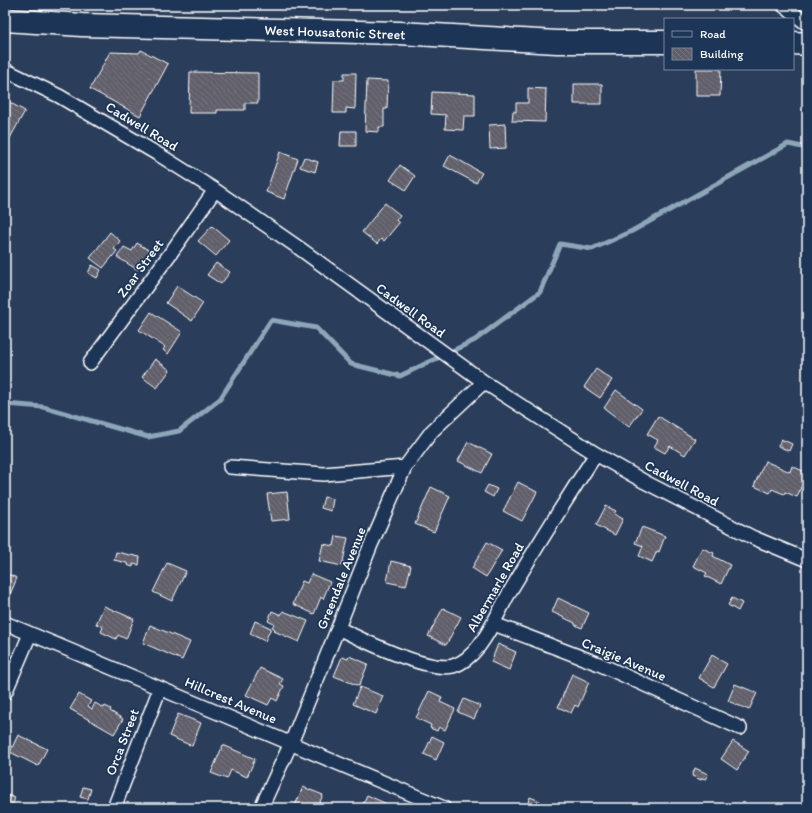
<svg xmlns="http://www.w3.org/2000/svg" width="812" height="813" viewBox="0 0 812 813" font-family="Itim,sans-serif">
	<defs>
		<pattern id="building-back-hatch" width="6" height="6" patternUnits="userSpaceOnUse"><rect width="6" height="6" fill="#605f6a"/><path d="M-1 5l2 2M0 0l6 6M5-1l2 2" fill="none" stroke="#787780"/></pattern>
	</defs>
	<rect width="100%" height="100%" fill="#2a3d5b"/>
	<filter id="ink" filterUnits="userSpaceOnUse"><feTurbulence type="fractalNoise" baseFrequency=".025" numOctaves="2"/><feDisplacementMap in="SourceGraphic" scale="8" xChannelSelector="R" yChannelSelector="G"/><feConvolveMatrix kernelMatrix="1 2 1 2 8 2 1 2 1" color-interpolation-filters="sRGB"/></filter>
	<g filter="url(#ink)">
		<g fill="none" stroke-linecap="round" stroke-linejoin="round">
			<!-- stream -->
			<path stroke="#8da6b8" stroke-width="5" d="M5,404L43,407L148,437L179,431L220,399L271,320L316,328L351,364L400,376L475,340L540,292L560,244L592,249L632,231L788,144L807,148"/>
		</g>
		<!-- building -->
		<path fill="url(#building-back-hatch)" stroke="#fff" d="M141,50L168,64L140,116L90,89L110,52L139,53Z
			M696,69H721L720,96H696Z
			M190,72L258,73V103H245V110H217V113H189Z
			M344,73H356L355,109L346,108V113H333L334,80H344Z
			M367,80L388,81L387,109H384V127H379V132L365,131Z
			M574,84H602V104H574Z
			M528,88L546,89L545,122L512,121L513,111L516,112V103H528Z
			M432,92L475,94V116H464L463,130L445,129L446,115L431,114Z
			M5,100L25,111L10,138L5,135Z
			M505,124L506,148L490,149L489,125Z
			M341,131H356V146H340Z
			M280,152L298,159L284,199L266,192Z
			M450,155L482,173L476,183L444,166Z
			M304,157L318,162L315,172L300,167Z
			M400,165L415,176L406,190L390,180Z
			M385,203L400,215L396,220L399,223L384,241L381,239L377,244L362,232Z
			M212,226L229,240L216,256L198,241Z
			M110,232L120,241L114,249L117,251L103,268L90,258Z
			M137,243L150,251L138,270L117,257L124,247L132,251Z
			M216,263L230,272L221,284L207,275Z
			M92,265L101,270L97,278L88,273Z
			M177,286L203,303L192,321L166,303Z
			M151,312L182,332L168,354L163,350L165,347L139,330Z
			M155,359L170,370L157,388L142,377Z
			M596,369L612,380L600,398L584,387Z
			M616,390L642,409L629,427L604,408Z
			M658,416L695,439L685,455L670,446L665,453L654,447L658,440L647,434Z
			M781,439L792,444L789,451L778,446Z
			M468,442L492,454L482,473L458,461Z
			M765,461L790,472L792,466L807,473L797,497L785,492L784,494L772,489L770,493L754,486Z
			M518,482L537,492L522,521L503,511Z
			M488,485L497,489L493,497L484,492Z
			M431,487L450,496L434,532L415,524Z
			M287,492L290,519L271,521L267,494Z
			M324,497L333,499L331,511L321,508Z
			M606,506L616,511L614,514L623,519L615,535L596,525Z
			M642,527L665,536L659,552L657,551L652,562L639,556L643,546L635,543Z
			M336,536L348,538L342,566L319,561L323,544L334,546Z
			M487,542L502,550L486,577L472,568Z
			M702,548L714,553L713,556L730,565L721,584L705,576L707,573L693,566Z
			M116,552L140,557L139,565L133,564V567L127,565V563L114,560Z
			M391,561L411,566L406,586L387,582Z
			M167,563L186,571L172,601L153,592Z
			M5,573L17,578L8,599L5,598Z
			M311,574L330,582L323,599L321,597L314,614L293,604L302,581L307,583Z
			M558,598L589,613L582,628L575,625V623L552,612Z
			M732,598L742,603L738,611L728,605Z
			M104,606L134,619L126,639L118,635L116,639L101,632L103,627L96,624Z
			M443,608L461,617L446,645L428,636Z
			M272,611L281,615L283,611L308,621L299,642L274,631L275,629L272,627L274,624L268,621Z
			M255,621L271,628L265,641L250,634Z
			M150,625L190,642L182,660L143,643Z
			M498,644L516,652L509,670L491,662Z
			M712,655L727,664L714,687L699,678Z
			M349,656L368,664L359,686L334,676L342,657L348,659Z
			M260,668L283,679L280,684L284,686L277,701L272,698L268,705L246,695Z
			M572,674L589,682L578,707L575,705L571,713L558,707Z
			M735,684L757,693L749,710L728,701Z
			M360,687L383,696L376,714L353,704Z
			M429,691L442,697L440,702L455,709L445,730L439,727L437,731L430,728L431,725L416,718Z
			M79,694L91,701L88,706L92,709L95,703L104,708L105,706L111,709L110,711L123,719L114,734L70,709Z
			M464,699L480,706L474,719L458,712Z
			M178,714L201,723L192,746L169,736Z
			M18,735L47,749L38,766L10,752Z
			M432,736L444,742L436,760L424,754Z
			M733,741L749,751L737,770L721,759Z
			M223,745L255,759L247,777L231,770L227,779L211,773Z
			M695,768L708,774L706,779L702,778L701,780L692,776Z
			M83,787L91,789L88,799L80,797Z
			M303,787L323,795L317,808H294Z
			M5,794L15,798L11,808H5Z
			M367,795L389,805L388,808H361Z
			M530,797L540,801L537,808H526Z"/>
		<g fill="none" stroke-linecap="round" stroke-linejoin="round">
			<!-- street casing -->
			<g stroke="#fff" stroke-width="16">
				<path id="street" d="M783,5L807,24
					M5,70L59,96L161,156L215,190L299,248L484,382L596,454L645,482L754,538L807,560
					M90,363L170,254L215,190
					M230,467L324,474L405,467
					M5,623L444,808
					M494,624L599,664L740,728
					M338,628C362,640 427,672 453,666C463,663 472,655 479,646C493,628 500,608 512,588C539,543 567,498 596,454
					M5,693L30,634
					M114,808L160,688
					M261,808L291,743L338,628L370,547L405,467L432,431L484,382"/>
			</g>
			<!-- highway casing -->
			<g stroke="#fff" stroke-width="25">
				<path id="highway" d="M5,20L82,25L399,33L557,42H665
					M793,43L807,44"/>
			</g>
			<!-- street -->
			<use href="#street" stroke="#1d3557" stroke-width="13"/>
			<!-- highway -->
			<use href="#highway" stroke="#1d3557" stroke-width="22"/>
		</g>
	</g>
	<g text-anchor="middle" stroke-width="3.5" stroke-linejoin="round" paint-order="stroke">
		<!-- street labels -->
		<g font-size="14" fill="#fff" stroke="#1d3557">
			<text transform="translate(335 32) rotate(2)" y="5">West Housatonic Street</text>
			<text transform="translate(142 126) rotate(31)" y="5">Cadwell Road</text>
			<text transform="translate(140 268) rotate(-54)" y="5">Zoar Street</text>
			<text transform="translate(411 310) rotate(36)" y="5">Cadwell Road</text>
			<text transform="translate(682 483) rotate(28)" y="5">Cadwell Road</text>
			<text transform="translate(341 578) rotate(-68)" y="5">Greendale Avenue</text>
			<text transform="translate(495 587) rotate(-60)" y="5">Albermarle Road</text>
			<text transform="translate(624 659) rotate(23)" y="5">Craigie Avenue</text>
			<text transform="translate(231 700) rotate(23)" y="5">Hillcrest Avenue</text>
			<text transform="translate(122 742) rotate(-69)" y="5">Orca Street</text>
		</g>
	</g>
	<!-- margin -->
	<rect width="812" height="813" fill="none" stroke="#1d3557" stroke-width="20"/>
	<rect x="10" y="10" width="792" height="793" fill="none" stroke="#fff" stroke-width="1.5" filter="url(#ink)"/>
	<!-- legend -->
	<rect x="664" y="18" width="130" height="52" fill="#1d3557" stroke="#77869a"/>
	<rect x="672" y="31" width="20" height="6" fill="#1d3557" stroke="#77869a"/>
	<text x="700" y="38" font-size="12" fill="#ffffff">Road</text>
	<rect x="672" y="48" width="20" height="12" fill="url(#building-back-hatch)" stroke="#77869a"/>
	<text x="700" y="58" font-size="12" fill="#ffffff">Building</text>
</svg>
